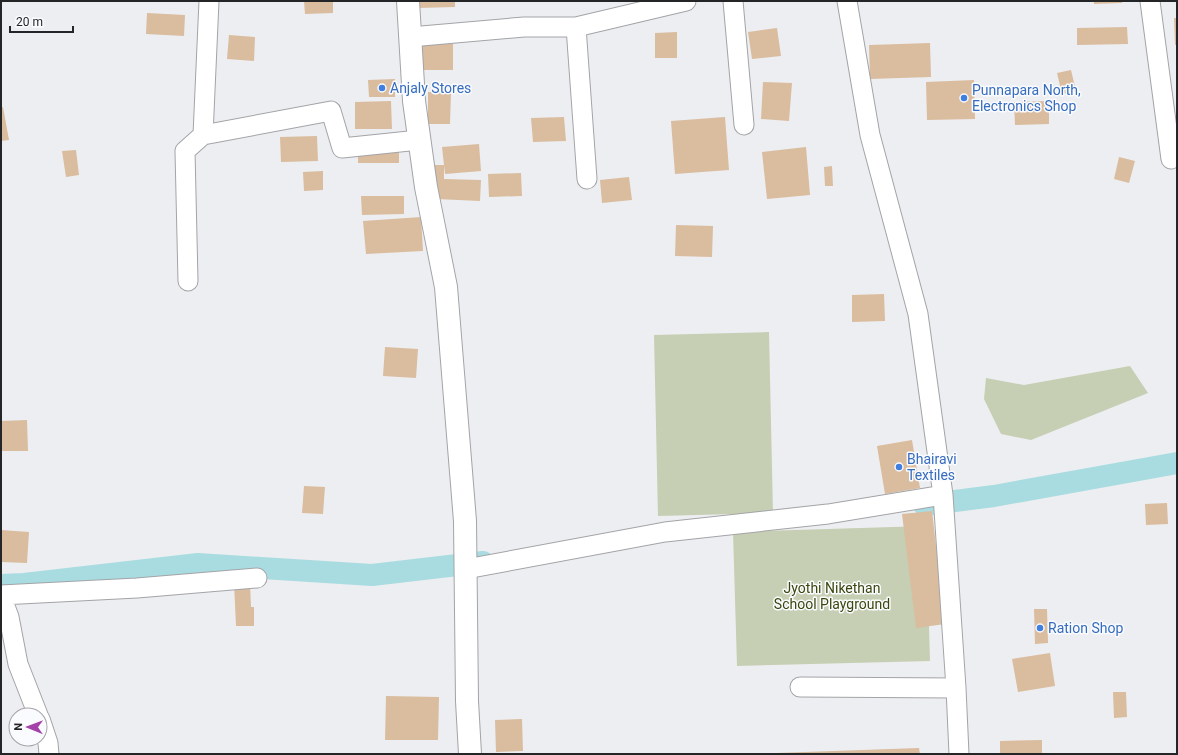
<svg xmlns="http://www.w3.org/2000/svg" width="1178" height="755" viewBox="0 0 1178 755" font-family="Roboto,sans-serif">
	<rect width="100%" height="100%" fill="#edeef1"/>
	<!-- green -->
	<path fill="#c6cfb3" d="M769,332L773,513L658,516L654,335Z
		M1130,366L1148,393L1031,440L1001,434L984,399L986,378L1024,385Z
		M926,526L930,661L737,666L733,532Z"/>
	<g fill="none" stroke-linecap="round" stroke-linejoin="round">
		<!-- canal -->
		<path stroke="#a9dce1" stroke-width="22" d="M924,505L994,496L1177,463
			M1,585L24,584L198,564L372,575L483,562"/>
	</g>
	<!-- building -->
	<path fill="#dabc9f" d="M304,1H333V13L305,14Z
		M417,1H455V7L418,8Z
		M1094,1H1122V3L1094,4Z
		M147,13L185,15L184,36L146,34Z
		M1174,18H1177V45H1175Z
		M1127,27L1128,44L1077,45V28Z
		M777,28L781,56L752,59L748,32Z
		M677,32V58H655V33Z
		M229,35L255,37L254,61L227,59Z
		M930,43L931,77L870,79L869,45Z
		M417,44H453V70H417Z
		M1071,70L1076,91L1062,94L1057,73Z
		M395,79V97H369L368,80Z
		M974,80L975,119L927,120L926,82Z
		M763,82L792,83L789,121L761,119Z
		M428,92H451L450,124H428Z
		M391,101L392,129H355V102Z
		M1049,101V124L1015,125L1014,102Z
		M3,107L9,140L1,141V108Z
		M564,117L566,141L533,142L531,118Z
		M725,117L729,170L675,174L671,121Z
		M317,136L318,161L281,162L280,137Z
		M479,144L481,171L445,174L442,147Z
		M806,147L810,195L767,199L762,152Z
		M358,148H399V163H358Z
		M76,150L79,175L66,177L62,151Z
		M1119,157L1135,161L1129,183L1114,179Z
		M427,165H444V179L481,180L480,201L436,199L437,178H427Z
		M832,166L833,186H825L824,167Z
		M323,171V190L304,191L303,172Z
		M521,173L522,196L489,197L488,174Z
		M629,177L632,200L602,203L600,180Z
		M361,196H404V214L362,215Z
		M421,217L423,251L366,254L363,221Z
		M676,225L713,226L712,257L675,256Z
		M884,294L885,321L852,322V295Z
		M385,347L418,349L416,378L383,376Z
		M27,420L28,451H1V421Z
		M912,440L920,488L885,494L877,446Z
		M304,486L325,487L323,514L302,513Z
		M1167,503L1168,524L1146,525L1145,504Z
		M932,511L945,624L916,628L902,514Z
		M1,530L29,532L27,563L1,562Z
		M234,583H250L251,607H254V626H236Z
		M1034,609H1047L1048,643L1035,644Z
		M1050,653L1055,686L1018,692L1012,659Z
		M1113,692H1126L1127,717L1114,718Z
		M386,696L439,697L438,740H385Z
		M522,719L523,751L496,752L495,720Z
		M1042,740V754H1000V741Z
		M919,748L920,754H776V753Z"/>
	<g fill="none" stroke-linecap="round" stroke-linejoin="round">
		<!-- minor casing -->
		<g stroke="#a3a4a7" stroke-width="21">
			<path id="minor" d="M733,1L744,125
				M847,1L870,135L918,314L943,495L956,688L959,754
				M1150,1L1171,159
				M576,27L587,179
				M410,37L524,27H576L686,1
				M203,135L331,111L342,148L419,140
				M188,281L185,151L203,135L209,1
				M466,569L665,532L828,514L943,495
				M1,595L137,588L257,578
				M1,596L9,617L18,664L38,715
				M800,687L956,688
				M40,719L48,743L49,754"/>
		</g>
		<!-- tertiary casing -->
		<g stroke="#a3a4a7" stroke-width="24">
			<path id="tertiary" d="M408,1L414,101L426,187L446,287L465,521L467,701L470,754"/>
		</g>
		<!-- minor -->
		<use href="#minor" stroke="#fff" stroke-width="19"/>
		<!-- tertiary -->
		<use href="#tertiary" stroke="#fff" stroke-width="22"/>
	</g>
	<!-- markers -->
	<g fill="#3f7fe0" stroke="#fafbfe" stroke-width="1.5">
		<circle cx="382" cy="88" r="4"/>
		<circle cx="964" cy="98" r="4"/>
		<circle cx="899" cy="467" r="4"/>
		<circle cx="1040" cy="628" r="4"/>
	</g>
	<g text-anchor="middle" stroke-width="3" stroke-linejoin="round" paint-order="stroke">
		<!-- shop labels -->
		<g font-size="14" fill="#366cbe" stroke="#fafbfe" text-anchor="start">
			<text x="390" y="93">Anjaly Stores</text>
			<text x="972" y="95">Punnapara North,<tspan x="972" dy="16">Electronics Shop</tspan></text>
			<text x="907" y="464">Bhairavi<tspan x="907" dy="16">Textiles</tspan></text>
			<text x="1048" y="633">Ration Shop</text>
		</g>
		<!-- park labels -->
		<g font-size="14" fill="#39470c" stroke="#fafbfe">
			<text x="832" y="593">Jyothi Nikethan<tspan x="832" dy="16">School Playground</tspan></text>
		</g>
	</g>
	<!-- border -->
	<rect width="1178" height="755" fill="none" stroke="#242526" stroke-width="4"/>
	<!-- north arrow -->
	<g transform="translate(28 727) rotate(271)"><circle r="19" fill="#fafbfe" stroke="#a4a5a8"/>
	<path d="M0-3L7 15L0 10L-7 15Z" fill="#a542a8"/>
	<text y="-6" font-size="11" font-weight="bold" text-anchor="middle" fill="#242526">N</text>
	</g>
	<!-- scale -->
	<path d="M10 26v6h63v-6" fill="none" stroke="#242526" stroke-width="2"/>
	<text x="16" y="26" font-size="12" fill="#242526" stroke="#fafbfe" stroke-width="3" paint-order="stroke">20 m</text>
</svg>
